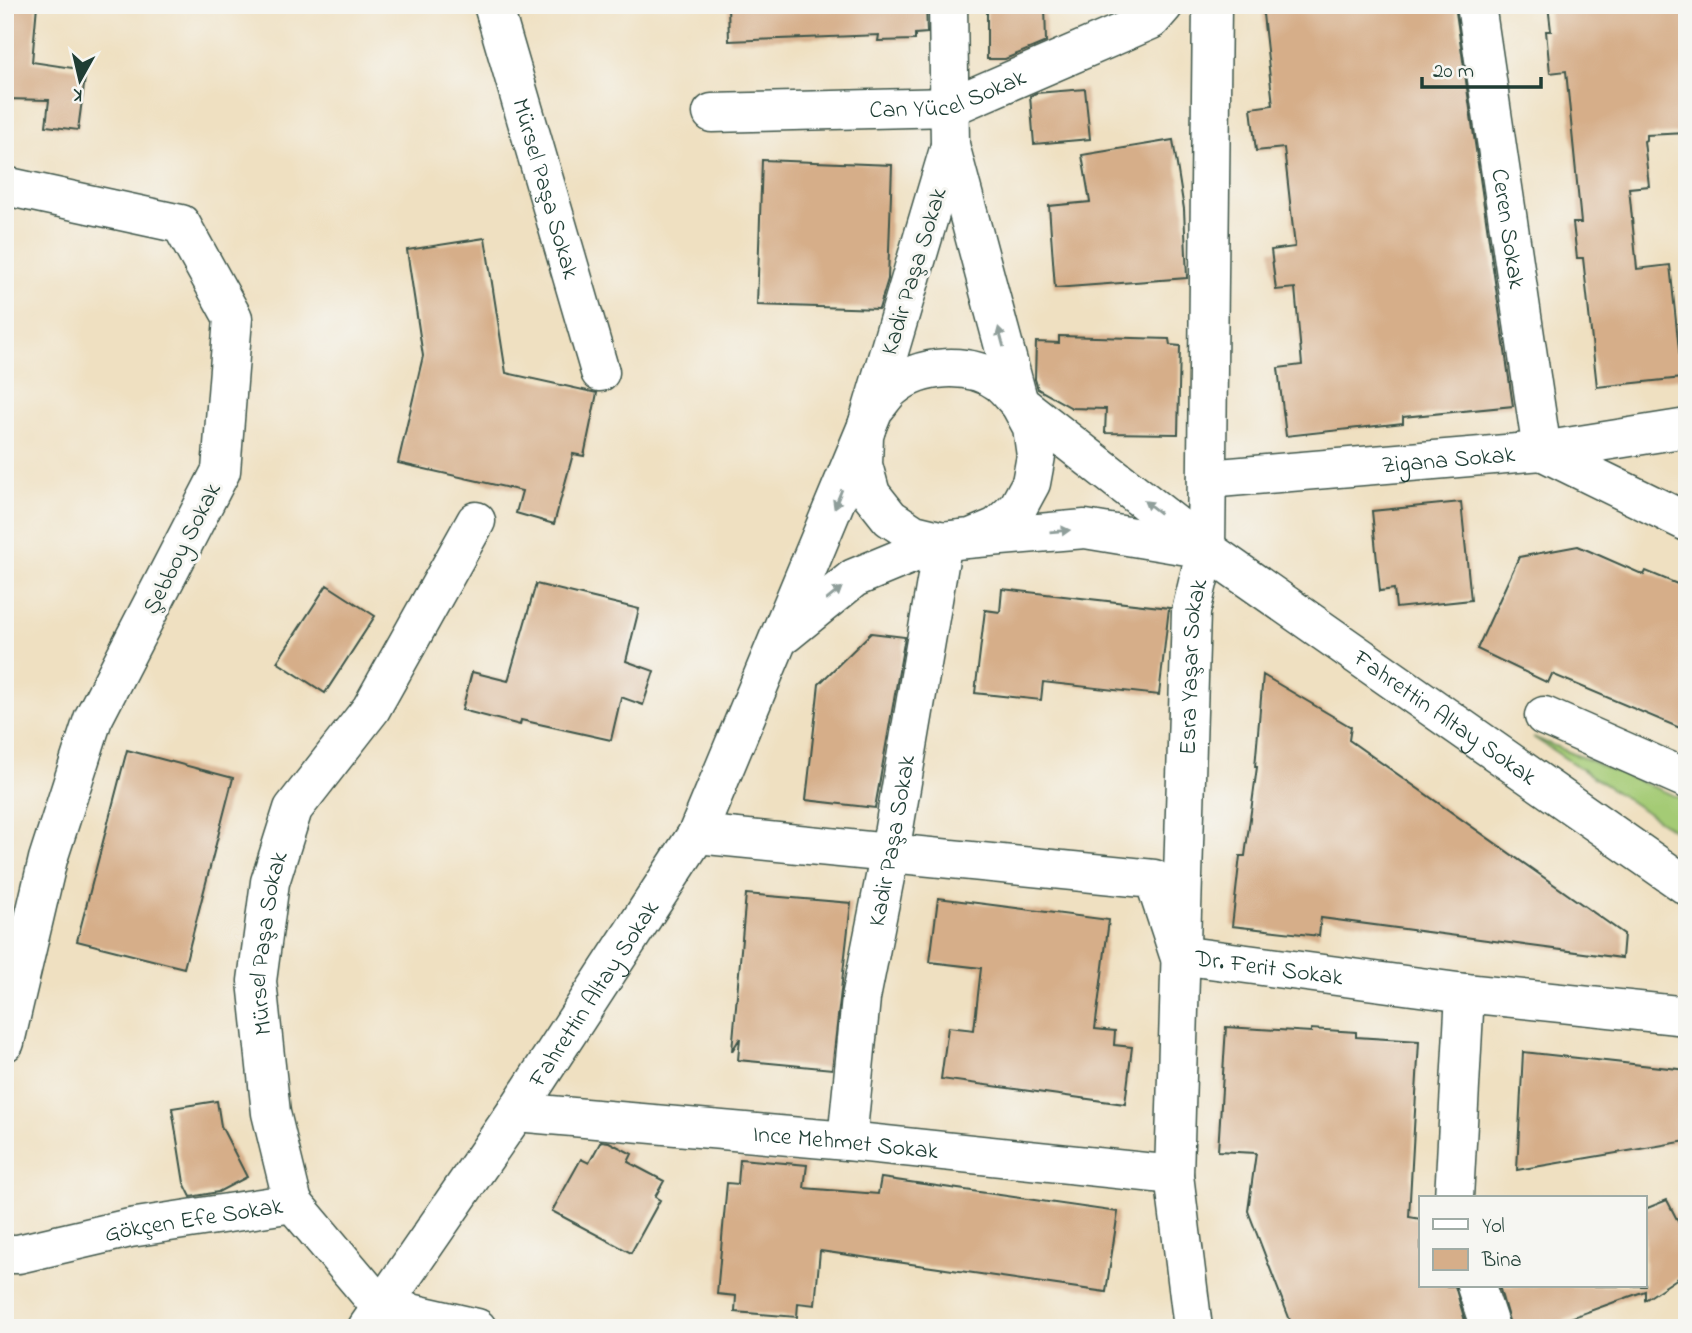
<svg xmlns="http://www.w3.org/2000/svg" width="1692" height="1333" viewBox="0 0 1692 1333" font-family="'Indie Flower',sans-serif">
	<rect width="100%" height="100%" fill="#f6f6f2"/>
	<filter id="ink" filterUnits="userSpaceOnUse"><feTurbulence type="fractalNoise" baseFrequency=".0143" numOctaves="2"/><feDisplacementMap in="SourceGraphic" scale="14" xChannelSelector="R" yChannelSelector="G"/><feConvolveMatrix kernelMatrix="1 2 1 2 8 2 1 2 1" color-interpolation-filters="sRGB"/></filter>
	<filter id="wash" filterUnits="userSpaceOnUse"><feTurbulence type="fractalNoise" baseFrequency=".00686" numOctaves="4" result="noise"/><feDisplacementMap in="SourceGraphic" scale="28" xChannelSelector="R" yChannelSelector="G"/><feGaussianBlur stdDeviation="1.57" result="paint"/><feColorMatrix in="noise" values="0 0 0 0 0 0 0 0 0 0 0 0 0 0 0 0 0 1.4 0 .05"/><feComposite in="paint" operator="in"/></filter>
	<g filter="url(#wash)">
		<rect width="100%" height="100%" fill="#efe0c1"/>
		<!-- green -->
		<path fill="#a4cb75" stroke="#628454" stroke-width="2" d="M1533,737L1687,801V839Z"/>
		<g id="blocks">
			<!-- building -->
			<path fill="#d6ae89" d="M5,5H37L32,62L86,70L78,130L46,126L49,100L5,99Z
				M728,5H926L927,33L915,34V40L878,41L879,35L729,41Z
				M987,5H1045L1046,42L1005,59H987Z
				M1262,5H1455L1513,406L1403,417V423L1286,436L1278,368L1302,365L1295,288L1276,290L1271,250L1295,247L1284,148L1256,151L1251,108L1273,105Z
				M1548,5H1687V133L1646,135V140L1644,141L1649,186L1629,188L1637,269L1670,265L1682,378L1597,387L1583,258H1577L1573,223H1581L1566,71L1550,73L1546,31H1551Z
				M1085,89L1090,139L1034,144L1030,96L1036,93Z
				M1173,140L1184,209L1187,278L1055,288L1049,206L1090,202L1082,155Z
				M762,160L892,165L888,279L879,309L757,305Z
				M485,238L506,373L597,393L584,456L573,454L554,524L516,513L522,491L398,463L423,356L407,250Z
				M1059,336L1169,339L1170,345L1180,346L1178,434L1105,433L1106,409L1072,408L1038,389L1035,379L1036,342L1059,343Z
				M1461,502L1471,600L1396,608L1394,589L1380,591L1372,511Z
				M1578,546L1644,575L1646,571L1687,588V731L1552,674L1548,683L1477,649L1519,557Z
				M536,584L639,609L626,661L654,671L643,705L621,697L611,740L521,720L520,725L462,710L472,672L508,681Z
				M327,585L375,616L325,693L277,662Z
				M1002,589L1169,608L1159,695L1043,682L1041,700L975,693L985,610L1000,612Z
				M871,633L905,637L875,808L806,800L819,684Z
				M1263,675L1351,727L1349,740L1624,934L1622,958L1321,918L1319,936L1232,926L1240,856H1245L1257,767H1255Z
				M127,750L233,778L184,968L77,941Z
				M746,894L851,903L832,1069L738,1060L740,1038L732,1051Z
				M938,898L1109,920L1095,1029L1115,1031L1114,1045L1132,1047L1125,1104L941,1079L948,1027L974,1030L981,968L930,962Z
				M1226,1027L1311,1032V1029L1356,1032V1037L1419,1041L1409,1217L1421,1219V1286H1455L1467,1328H1293L1248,1211L1256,1153L1218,1151Z
				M1523,1052L1687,1070V1141L1517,1170Z
				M217,1101L221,1126L247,1177L218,1192L191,1197L184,1183L172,1108Z
				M601,1141L609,1142L632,1154L628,1162L664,1181L655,1197L660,1200L631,1253L552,1211L581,1159L589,1163Z
				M740,1159L807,1165L804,1188L878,1194L881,1178L1118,1212L1106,1292L820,1251L815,1305L798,1303L797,1317L735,1312L736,1296L717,1294L727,1183L738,1184Z
				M1667,1200L1687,1239V1272L1645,1300V1291L1543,1328H1511L1499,1286H1645V1209Z"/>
		</g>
	</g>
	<g filter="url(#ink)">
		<use href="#blocks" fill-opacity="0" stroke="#3e5549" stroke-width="2"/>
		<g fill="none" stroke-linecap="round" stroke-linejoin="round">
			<!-- minor casing -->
			<g stroke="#3e5549" stroke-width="41">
				<g id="minor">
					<path id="s1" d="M493,5L600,372"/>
					<path id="s2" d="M1476,5L1542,451L1687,522"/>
					<path id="s3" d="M712,113L950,107L1151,20L1164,5"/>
					<path d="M950,146L864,436L863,465L871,494L890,518L914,534L943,541L1085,529L1200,548"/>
					<path d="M5,186L181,224L233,318L221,471L93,719L48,859L5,1042"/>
					<path id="s4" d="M1207,479L1542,451L1687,428"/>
					<path d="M785,634L854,578L943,541L971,538L997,527L1018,507L1031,483L1036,456L1032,427L1019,403L950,145L948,5"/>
					<path d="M1544,716L1687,779"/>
					<path id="s5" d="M697,834L1154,879L1179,955L1465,993L1687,1016"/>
					<path id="s6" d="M516,1112L847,1141L1174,1175"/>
					<path id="s7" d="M847,1141L861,998L890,852L943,541"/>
					<path d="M1454,1198L1465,993"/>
					<path id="s8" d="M293,1203L271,1113L257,981L270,882L293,809L371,709L476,521"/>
					<path id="s9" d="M5,1254H18L130,1228L293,1203L380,1306L477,1328"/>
					<path d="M1476,1286L1490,1328"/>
					<path id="s10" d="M367,1328L516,1112L697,834L874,409C880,403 885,394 892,388C920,364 970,361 1000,383C1007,389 1013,397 1019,403L1206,549L1687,886"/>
					<path id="s11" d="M1193,1328L1174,1175L1191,612L1206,549L1212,5"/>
				</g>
			</g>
			<!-- minor -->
			<use href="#minor" stroke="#fff" stroke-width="38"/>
		</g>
		<!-- one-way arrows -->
		<defs><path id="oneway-solid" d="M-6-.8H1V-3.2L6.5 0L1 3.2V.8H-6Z" transform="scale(1.75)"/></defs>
		<g fill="#8f9e9a">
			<use href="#oneway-solid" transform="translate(1001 337) rotate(-105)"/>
			<use href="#oneway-solid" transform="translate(838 499) rotate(112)"/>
			<use href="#oneway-solid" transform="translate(1152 507) rotate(-142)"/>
			<use href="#oneway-solid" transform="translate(1060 531) rotate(-5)"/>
			<use href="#oneway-solid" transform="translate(834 594) rotate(-39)"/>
		</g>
	</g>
	<g text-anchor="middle" stroke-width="6" stroke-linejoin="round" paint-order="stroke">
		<!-- street labels -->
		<g font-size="24" fill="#1f3d34" stroke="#f6f6f2">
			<text dy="8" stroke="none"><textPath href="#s3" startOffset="238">Can Yücel Sokak</textPath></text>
			<text dy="8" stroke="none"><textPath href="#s1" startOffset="191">Mürsel Paşa Sokak</textPath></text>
			<text dy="8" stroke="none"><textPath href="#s2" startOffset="226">Ceren Sokak</textPath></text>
			<text transform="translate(913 271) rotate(-73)" y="8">Kadir Paşa Sokak</text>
			<text dy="8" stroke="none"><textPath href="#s4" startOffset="242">Zigana Sokak</textPath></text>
			<text transform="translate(181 548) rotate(-63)" y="8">Şebboy Sokak</text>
			<text dy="8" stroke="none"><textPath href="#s11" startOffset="663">Esra Yaşar Sokak</textPath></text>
			<text dy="8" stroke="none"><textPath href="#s10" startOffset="1755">Fahrettin Altay Sokak</textPath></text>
			<text dy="8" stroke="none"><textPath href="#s7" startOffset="304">Kadir Paşa Sokak</textPath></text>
			<text dy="8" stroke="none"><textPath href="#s8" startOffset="264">Mürsel Paşa Sokak</textPath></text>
			<text dy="8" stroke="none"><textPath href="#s5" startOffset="630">Dr. Ferit Sokak</textPath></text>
			<text dy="8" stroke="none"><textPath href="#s10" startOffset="404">Fahrettin Altay Sokak</textPath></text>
			<text dy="8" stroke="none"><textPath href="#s6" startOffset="331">Ince Mehmet Sokak</textPath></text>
			<text dy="8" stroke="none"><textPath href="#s9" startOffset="192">Gökçen Efe Sokak</textPath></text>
		</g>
	</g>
	<!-- margin -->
	<rect width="1692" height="1333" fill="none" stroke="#f6f6f2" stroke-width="28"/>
	<!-- legend -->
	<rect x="1419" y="1196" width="228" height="91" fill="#f6f6f2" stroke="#a0aca6" stroke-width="2"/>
	<rect x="1433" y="1219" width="35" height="10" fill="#ffffff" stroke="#a0aca6" stroke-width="2"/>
	<text x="1482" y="1232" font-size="21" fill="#1f3d34">Yol</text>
	<rect x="1433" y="1249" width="35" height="21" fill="#d6ae89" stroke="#a0aca6" stroke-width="2"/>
	<text x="1482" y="1266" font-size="21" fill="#1f3d34">Bina</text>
	<!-- north arrow -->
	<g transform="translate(80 80) rotate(188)" stroke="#f6f6f2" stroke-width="5" paint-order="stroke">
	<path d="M0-5L12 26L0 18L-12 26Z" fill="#1f3d34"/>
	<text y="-10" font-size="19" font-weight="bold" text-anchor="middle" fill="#1f3d34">K</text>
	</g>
	<!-- scale -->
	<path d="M1422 77v10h119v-10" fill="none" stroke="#1f3d34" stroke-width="3.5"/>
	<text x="1433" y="77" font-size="21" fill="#1f3d34" stroke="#f6f6f2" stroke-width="5" paint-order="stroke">20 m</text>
</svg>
